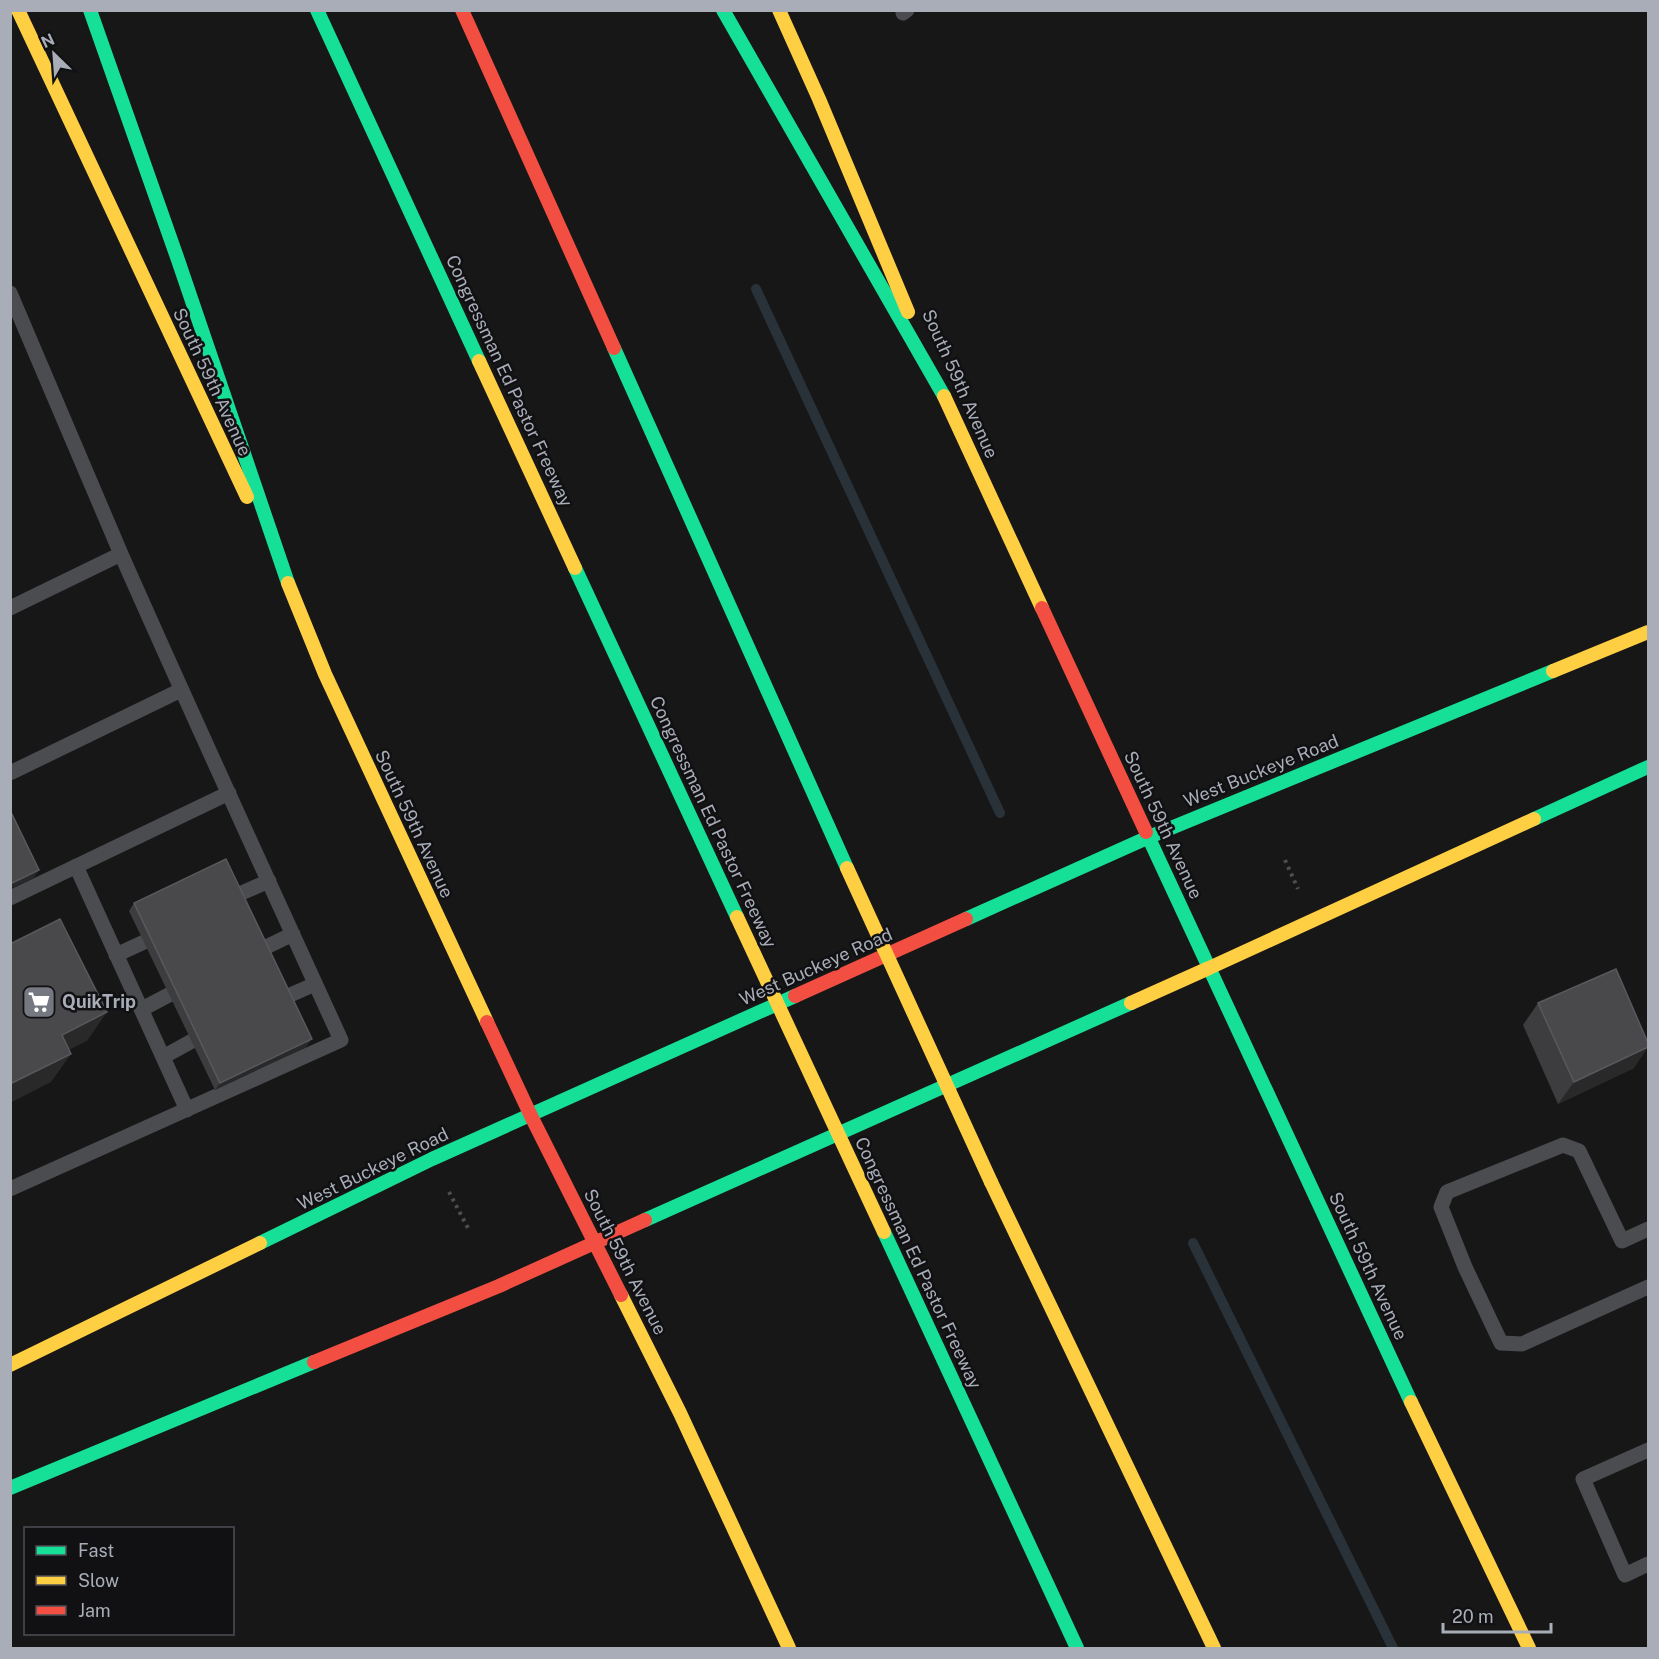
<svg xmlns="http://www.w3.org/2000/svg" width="1659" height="1659" viewBox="0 0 1659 1659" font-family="'Public Sans',sans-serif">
	<rect width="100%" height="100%" fill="#171717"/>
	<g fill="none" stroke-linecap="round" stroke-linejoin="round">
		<!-- stream -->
		<path stroke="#2a3239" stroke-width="10" d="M756,289L1000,813
			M1193,1243L1393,1648"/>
		<!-- path -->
		<path stroke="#4d4e52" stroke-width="4" stroke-dasharray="3 4.5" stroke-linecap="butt" d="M1285,860L1298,889
			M449,1192L469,1230"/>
		<!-- lane -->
		<path stroke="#4b4c50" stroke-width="15" d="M903,13L907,10
			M10,293L121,554L10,608
			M10,773L181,690
			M76,866L187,1110
			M237,895L269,881
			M10,898L229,793
			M264,948L293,934
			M116,955L157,936
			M288,996L315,984
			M142,1009L182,988
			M163,1057L201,1036
			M10,1189L341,1040C267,878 193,717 121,554
			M1648,1229L1622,1241L1579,1151L1563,1145L1447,1192L1441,1207L1465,1267L1501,1343L1522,1344L1648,1287
			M1648,1450L1583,1479L1625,1575L1648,1564"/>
		<!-- fast -->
		<path stroke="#16e098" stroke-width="14" d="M90,10L178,260L288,583
			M317,10L479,361
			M723,10L944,396
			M614,348L847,868
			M575,568L737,917
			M1534,819L1648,767
			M1146,832L1411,1402
			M1149,837L1553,671
			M966,919L1149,837
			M645,1220L1131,1003
			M884,1232L1077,1648
			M260,1243L432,1159L795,996
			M10,1488L314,1362"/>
		<!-- slow -->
		<path stroke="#ffcf43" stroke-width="14" d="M18,10L247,497
			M779,10L819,99L908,312
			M479,361L575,568
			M944,396L1042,608
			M288,583L325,674L487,1022
			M1553,671L1648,632
			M1209,968L1534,819
			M1131,1003L1209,968
			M991,1182L1214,1648
			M621,1295L680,1413L789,1648
			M10,1365L260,1243
			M1411,1402L1529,1648"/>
		<!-- jam -->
		<path stroke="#f24e42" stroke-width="14" d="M462,10L614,348
			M1042,608L1146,832
			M795,996L966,919
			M487,1022L531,1116L621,1295
			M314,1362L499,1286L645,1220"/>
		<!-- slow-bridge -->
		<path stroke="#ffcf43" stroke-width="14" d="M847,868L991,1182
			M737,917L884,1232"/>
	</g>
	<!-- wall -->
	<path fill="#3d3d3f" d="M134,903L306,1047L215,1090L129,911Z
		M1538,1003L1634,1068L1558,1104L1523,1025Z"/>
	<!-- shaded-wall -->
	<path fill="#29292a" d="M39,870L34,878L10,889V884Z
		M107,1012L87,1041L42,1063L62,1035Z
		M312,1039L306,1047L215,1090L220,1083Z
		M1648,1047L1634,1068L1558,1104L1574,1082Z
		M71,1054L51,1082L10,1103V1084Z"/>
	<!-- building -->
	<path fill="#49494c" stroke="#58595d" stroke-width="1.5" d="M10,810L39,870L10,884Z
		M226,859L312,1039L220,1083L134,903Z
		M60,919L107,1012L62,1035L71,1054L10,1084V944Z
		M1616,969L1648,1043V1047L1574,1082L1538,1003Z"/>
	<!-- icons -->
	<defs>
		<g id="supermarket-square" transform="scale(1.725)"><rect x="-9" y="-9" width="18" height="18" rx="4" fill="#757880" stroke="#111113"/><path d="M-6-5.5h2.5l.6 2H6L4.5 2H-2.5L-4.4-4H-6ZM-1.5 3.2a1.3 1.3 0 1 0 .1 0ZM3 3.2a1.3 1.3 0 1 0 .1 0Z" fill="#fff"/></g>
	</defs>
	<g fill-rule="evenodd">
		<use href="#supermarket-square" x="39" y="1002"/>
	</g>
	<g text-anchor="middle" stroke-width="5" stroke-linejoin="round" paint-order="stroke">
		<!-- street labels -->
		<g font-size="18" fill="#a8adb8" stroke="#111113">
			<text transform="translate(509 381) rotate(65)" y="6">Congressman Ed Pastor Freeway</text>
			<text transform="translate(212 382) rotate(65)" y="6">South 59th Avenue</text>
			<text transform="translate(960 384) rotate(66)" y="6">South 59th Avenue</text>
			<text transform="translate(1261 771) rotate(-22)" y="6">West Buckeye Road</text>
			<text transform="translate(713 822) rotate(65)" y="6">Congressman Ed Pastor Freeway</text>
			<text transform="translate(414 824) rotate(65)" y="6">South 59th Avenue</text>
			<text transform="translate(1163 825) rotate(65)" y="6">South 59th Avenue</text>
			<text transform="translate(816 967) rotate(-24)" y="6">West Buckeye Road</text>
			<text transform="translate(373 1169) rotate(-26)" y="6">West Buckeye Road</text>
			<text transform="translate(625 1262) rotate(63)" y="6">South 59th Avenue</text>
			<text transform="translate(918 1263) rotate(65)" y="6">Congressman Ed Pastor Freeway</text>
			<text transform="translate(1368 1266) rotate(65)" y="6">South 59th Avenue</text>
		</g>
		<!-- poi labels -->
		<g font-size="18" font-weight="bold" fill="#a8adb8" stroke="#111113" text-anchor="start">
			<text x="62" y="1008">QuikTrip</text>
		</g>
	</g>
	<!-- border -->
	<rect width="1659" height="1659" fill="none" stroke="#a8adb8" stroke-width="24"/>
	<!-- legend -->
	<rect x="24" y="1527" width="210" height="108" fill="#111113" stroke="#4d4f55" stroke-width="1.5"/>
	<rect x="36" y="1546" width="30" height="9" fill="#16e098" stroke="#4d4f55" stroke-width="1.5"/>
	<text x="78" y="1557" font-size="18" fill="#a8adb8">Fast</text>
	<rect x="36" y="1576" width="30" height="9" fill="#ffcf43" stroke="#4d4f55" stroke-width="1.5"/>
	<text x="78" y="1587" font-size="18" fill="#a8adb8">Slow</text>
	<rect x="36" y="1606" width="30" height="9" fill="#f24e42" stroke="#4d4f55" stroke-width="1.5"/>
	<text x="78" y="1617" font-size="18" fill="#a8adb8">Jam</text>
	<!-- north arrow -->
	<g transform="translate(54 54) rotate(335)" stroke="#111113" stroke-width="4.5" paint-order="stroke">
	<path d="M0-4.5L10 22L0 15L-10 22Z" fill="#a8adb8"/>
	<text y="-9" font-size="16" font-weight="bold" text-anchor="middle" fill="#a8adb8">N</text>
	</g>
	<!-- scale -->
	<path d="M1443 1623v9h108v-9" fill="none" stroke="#a8adb8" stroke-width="3"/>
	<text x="1452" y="1623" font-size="18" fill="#a8adb8" stroke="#111113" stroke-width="4.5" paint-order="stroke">20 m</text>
</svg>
